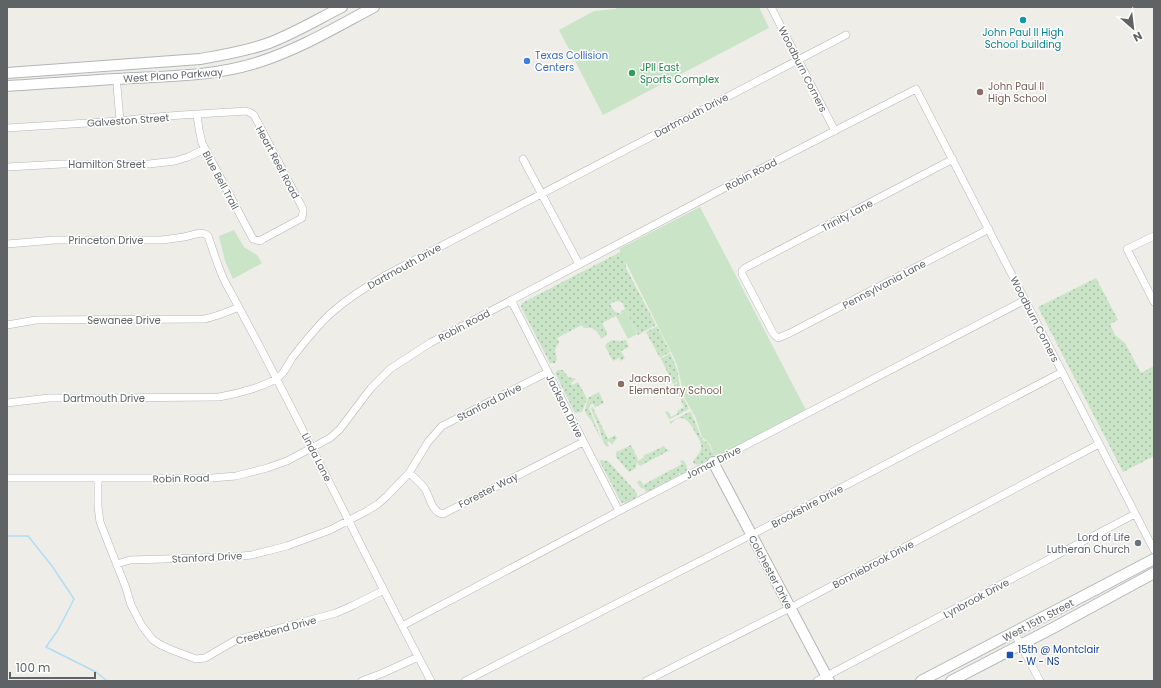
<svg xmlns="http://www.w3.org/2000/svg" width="1161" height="688" viewBox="0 0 1161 688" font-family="Poppins,sans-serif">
	<defs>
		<pattern id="grass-dots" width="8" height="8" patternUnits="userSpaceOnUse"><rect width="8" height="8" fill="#c9e4c7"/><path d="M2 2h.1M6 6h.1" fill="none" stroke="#a6bca5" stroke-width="1.8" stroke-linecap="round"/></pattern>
	</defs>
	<rect width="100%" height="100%" fill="#efede8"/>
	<!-- grass -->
	<path fill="url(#grass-dots)" d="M628,248L625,258L626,268L656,325L638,335L626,311L621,313L620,312L625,309L622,302L616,301L610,304L614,311L618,313H619L620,314L602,323L607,332L606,336L601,338C597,330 593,327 584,328L582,325L557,338L559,342L555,350L557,359L555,363H550L521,307L522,303Z
		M1096,278L1118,320L1110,324L1115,335L1125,343L1141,373L1154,366V456L1123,472L1038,307Z
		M657,326L670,352L660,358L646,332Z
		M612,340L620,341L626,340L629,347L621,351L625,358L621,361L619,358L613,361L605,346L607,343Z
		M670,353L677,369L679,381L673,384L661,359Z
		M558,370H563L568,377L576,379L571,383L572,385L578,382L587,399L582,412L575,413L555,373Z
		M679,382L684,399L689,409L670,419H669L665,412L668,411L671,417L678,413L677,411L684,407L674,385Z
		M599,392L604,403L595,407L593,404L590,405L589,408L602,441L591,420L586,414L585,410L588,398Z
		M592,406L608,439L615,435L617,438L612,445L610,441L607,442L609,446L608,447L604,444L599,428L591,409Z
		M689,412H691L694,419L701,437L703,440L708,443L714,455L713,458L697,465L694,464L693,462C695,457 700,454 701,449C702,443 699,439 696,434C691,424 683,410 671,424L670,422Z
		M631,445L638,459L636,468L629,472L616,457V453L617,451H619Z
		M664,446L667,450H670L640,466L638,464L639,460L644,458L643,456Z
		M599,460L608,461L637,493V497L626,504L621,502Z
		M682,460C685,461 688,467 687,471L681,475L680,473H679V475L651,490L648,491V492L645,491V489L641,488L637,482L640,480L643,485L682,464L680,461Z"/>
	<!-- green -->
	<path fill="#c9e4c7" d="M616,7H759L769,28L603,115L559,30L594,11L616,9Z
		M700,207L806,410L715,458L710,444L702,437L695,416L685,399L677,365L673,356L619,249Z
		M234,230L244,247L257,255L262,263L233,279L225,261L219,236Z
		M626,311L637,334L628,339L616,316Z"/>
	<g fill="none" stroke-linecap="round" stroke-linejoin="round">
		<!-- stream -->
		<path stroke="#b1ddf6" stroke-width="1.5" d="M7,536H28L52,566L74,599L58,630L46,647L96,672L107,681"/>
		<!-- street casing -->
		<g stroke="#b3b5b8" stroke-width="8">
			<path id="street" d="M771,7L835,131
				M117,86L120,121
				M7,128L120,121C162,115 204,114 246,111L249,112L254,115L303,209V212L302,218L263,239L260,241L253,239L202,143L199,129L197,115
				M523,159L579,264
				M953,159L745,268L742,271V274L773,333L778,338L790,333L989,229
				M7,167L62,164H149L175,161L188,157L205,149
				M1154,236L1127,249L1154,302
				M7,244L55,240H162L184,237L200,233L205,234L208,236L218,265L224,280C297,412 360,548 431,681
				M511,300L619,511
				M7,325L36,320L204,319C216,317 227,312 239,307
				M7,403L49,398H101L219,397C236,394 270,386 282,374C286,369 289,363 292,358C301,346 311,334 322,322C340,303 363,289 386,275L846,35
				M409,473C415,478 421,483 425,489C430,497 432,513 443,514L583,442
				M7,478H212L236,476L267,468L287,461L330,438L340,429L371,388L390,369L430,343L768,165L916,89L1154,550
				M98,479V507L100,522L126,588L131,605L142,626L153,640L161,645L172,650L196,659L205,658L236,640L336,613L354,605L384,590
				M117,564L130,560L231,557L252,555L287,546L330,530L367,511L378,504L387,496L409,473L428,442L442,426L548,372
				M402,626L623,509L1025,300
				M1014,632L1040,681
				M362,681L383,673L418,657
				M465,681L751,535L1062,372
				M646,681L790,608L1099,444
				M817,681L1135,514"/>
		</g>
		<!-- secondary casing -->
		<g stroke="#b2b5b8" stroke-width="12">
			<path id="secondary" d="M7,73L200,59C223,55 247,51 269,43C295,33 318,19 342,7
				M7,86C43,84 79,81 116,79C164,76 213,77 259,62C300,49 336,27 374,7
				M713,462L829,681
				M921,681L1154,559
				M951,681L1053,628L1154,573"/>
		</g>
		<!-- street -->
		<use href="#street" stroke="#fff" stroke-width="7"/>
		<!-- secondary -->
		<use href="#secondary" stroke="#fff" stroke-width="10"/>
	</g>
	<!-- markers -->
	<circle fill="#0f9aa8" stroke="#fff" stroke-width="1.5" cx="1023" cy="20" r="4"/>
	<circle fill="#3f7fe0" stroke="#fff" stroke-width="1.5" cx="527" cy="61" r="4"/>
	<circle fill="#2e9e5b" stroke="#fff" stroke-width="1.5" cx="632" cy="73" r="4"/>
	<g fill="#8d6e63" stroke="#fff" stroke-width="1.5">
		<circle cx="980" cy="92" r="4"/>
		<circle cx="621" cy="384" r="4"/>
	</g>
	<circle fill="#6b7280" stroke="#fff" stroke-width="1.5" cx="1138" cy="543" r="4"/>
	<rect fill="#1a4fb4" stroke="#fff" stroke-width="1.5" x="1006" y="651" width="8" height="8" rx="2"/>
	<g text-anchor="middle" stroke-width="3" stroke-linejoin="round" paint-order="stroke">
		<!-- culture labels -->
		<g font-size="10" fill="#0d838f" stroke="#fff">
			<text x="1023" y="36">John Paul II High<tspan x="1023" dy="12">School building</tspan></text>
		</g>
		<!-- shop labels -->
		<g font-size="10" fill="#366cbe" stroke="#fff" text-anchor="start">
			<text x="535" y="59">Texas Collision<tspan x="535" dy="12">Centers</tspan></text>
		</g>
		<!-- leisure labels -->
		<g font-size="10" fill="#27864d" stroke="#fff" text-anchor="start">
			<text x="640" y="71">JPII East<tspan x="640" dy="12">Sports Complex</tspan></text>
		</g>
		<!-- street labels -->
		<g font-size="10" fill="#5f6366" stroke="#fff">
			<text transform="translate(803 69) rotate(63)" y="4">Woodburn Corners</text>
			<text transform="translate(173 75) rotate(-4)" y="4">West Plano Parkway</text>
			<text transform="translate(691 115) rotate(-28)" y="4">Dartmouth Drive</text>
			<text transform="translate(128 120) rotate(-4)" y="4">Galveston Street</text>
			<text transform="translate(278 162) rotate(62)" y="4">Heart Reef Road</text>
			<text x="107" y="168">Hamilton Street</text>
			<text transform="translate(751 174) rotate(-28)" y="4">Robin Road</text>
			<text transform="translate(221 180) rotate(62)" y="4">Blue Bell Trail</text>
			<text transform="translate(847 215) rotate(-28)" y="4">Trinity Lane</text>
			<text x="106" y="244">Princeton Drive</text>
			<text transform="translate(404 266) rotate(-29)" y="4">Dartmouth Drive</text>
			<text transform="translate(884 284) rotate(-28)" y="4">Pennsylvania Lane</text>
			<text transform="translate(1035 319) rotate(63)" y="4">Woodburn Corners</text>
			<text x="124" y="324">Sewanee Drive</text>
			<text transform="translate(464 325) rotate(-28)" y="4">Robin Road</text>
			<text x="104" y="402">Dartmouth Drive</text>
			<text transform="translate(489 402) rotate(-27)" y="4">Stanford Drive</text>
			<text transform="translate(565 406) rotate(63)" y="4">Jackson Drive</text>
			<text transform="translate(317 457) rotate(63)" y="4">Linda Lane</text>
			<text transform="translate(713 462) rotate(-27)" y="4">Jomar Drive</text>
			<text transform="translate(181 478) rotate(-1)" y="4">Robin Road</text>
			<text transform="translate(488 490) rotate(-27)" y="4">Forester Way</text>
			<text transform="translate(807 506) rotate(-28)" y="4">Brookshire Drive</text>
			<text transform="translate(207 557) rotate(-3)" y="4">Stanford Drive</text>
			<text transform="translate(873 564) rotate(-28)" y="4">Bonniebrook Drive</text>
			<text transform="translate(771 572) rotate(62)" y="4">Colchester Drive</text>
			<text transform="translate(976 598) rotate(-28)" y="4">Lynbrook Drive</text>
			<text transform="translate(1038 620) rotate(-28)" y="4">West 15th Street</text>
			<text transform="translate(276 630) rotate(-15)" y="4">Creekbend Drive</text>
		</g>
		<!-- education labels -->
		<g font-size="10" fill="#785e54" stroke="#fff" text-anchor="start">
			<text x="988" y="90">John Paul II<tspan x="988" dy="12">High School</tspan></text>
			<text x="629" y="382">Jackson<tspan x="629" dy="12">Elementary School</tspan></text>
		</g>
		<!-- worship labels -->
		<g font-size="10" fill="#5b616d" stroke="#fff" text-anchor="end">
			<text x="1130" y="541">Lord of Life<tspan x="1130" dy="12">Lutheran Church</tspan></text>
		</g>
		<!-- transit labels -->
		<g font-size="10" fill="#164399" stroke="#fff" text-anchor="start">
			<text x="1018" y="653">15th @ Montclair<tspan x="1018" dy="12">- W - NS</tspan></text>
		</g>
	</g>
	<!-- border -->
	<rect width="1161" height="688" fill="none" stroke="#5f6366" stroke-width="16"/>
	<!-- north arrow -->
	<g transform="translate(1133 28) rotate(152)" stroke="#ffffff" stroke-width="3" paint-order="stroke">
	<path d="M0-3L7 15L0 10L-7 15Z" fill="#5f6366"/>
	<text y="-6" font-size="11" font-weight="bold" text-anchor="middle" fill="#5f6366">N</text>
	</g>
	<!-- scale -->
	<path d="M10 672v6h85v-6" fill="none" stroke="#5f6366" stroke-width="2"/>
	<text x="16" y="672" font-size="12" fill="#5f6366" stroke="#ffffff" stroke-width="3" paint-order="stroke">100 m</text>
</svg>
